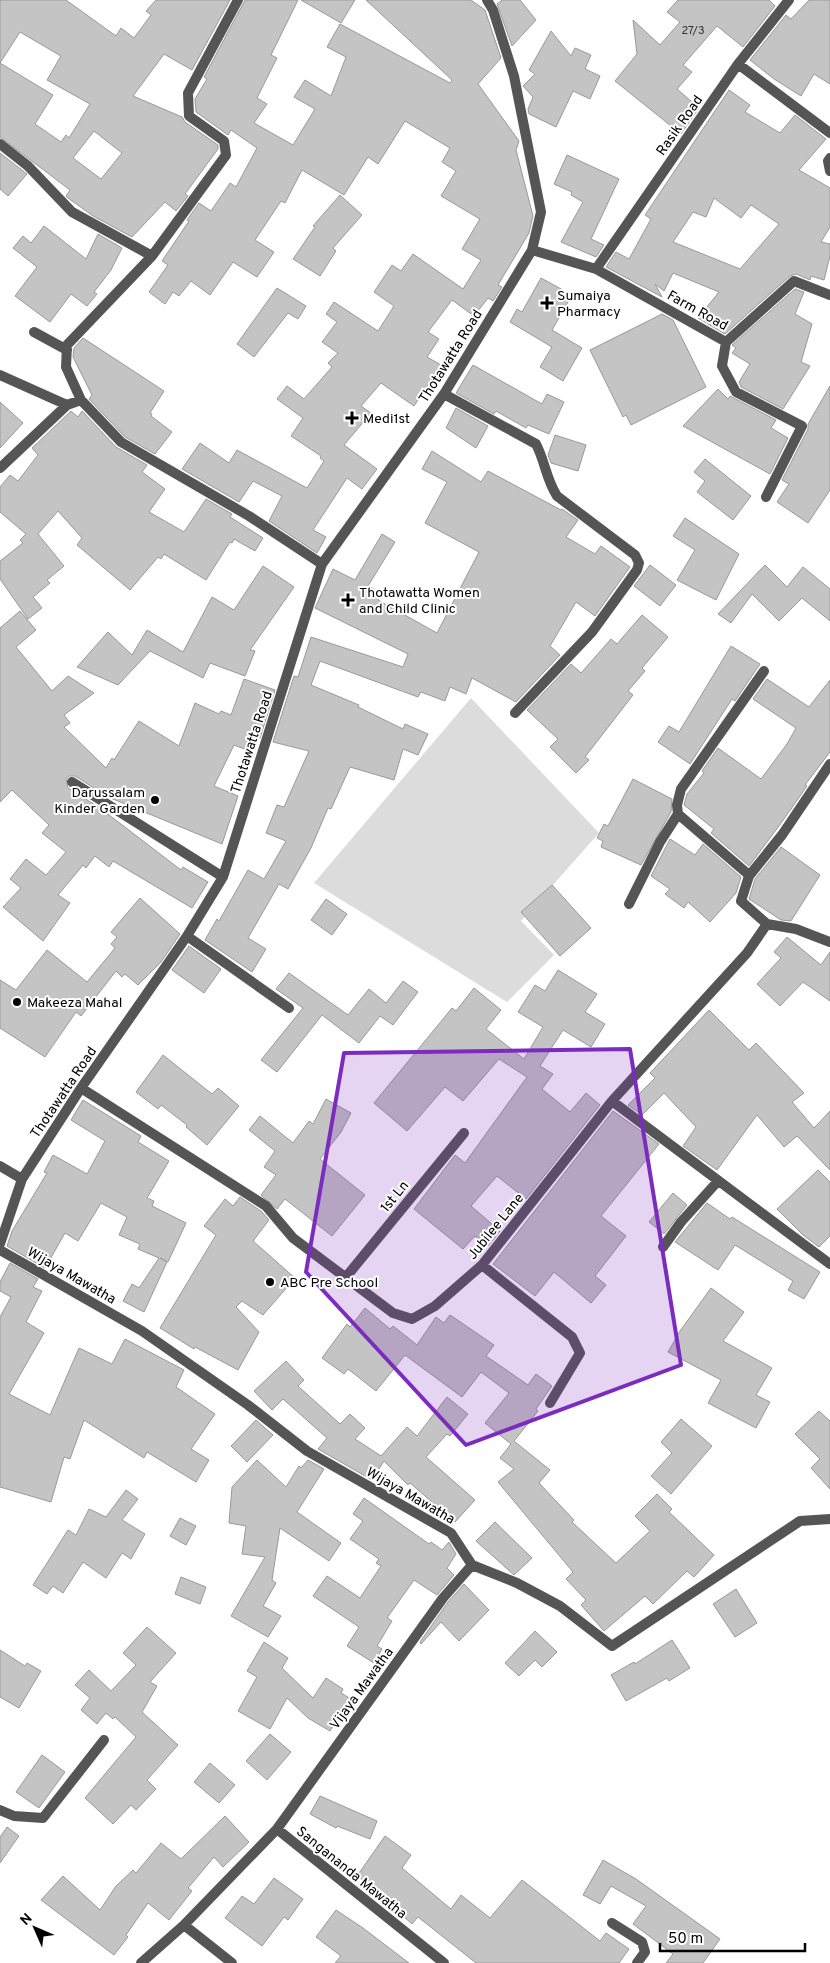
<svg xmlns="http://www.w3.org/2000/svg" width="830" height="1963" viewBox="0 0 830 1963" font-family="Overpass,sans-serif">
	<rect width="100%" height="100%" fill="#fff"/>
	<!-- green -->
	<path fill="#dcdcdc" d="M471,698L599,833L521,921L554,955L507,1002L314,883Z"/>
	<!-- building -->
	<path fill="#c4c4c4" stroke="#999" fill-rule="evenodd" d="M0,0H66L116,36L121,28L134,38L151,15L146,11L156,0H230L192,70L164,54L133,96L182,117L185,122L218,145V149L185,194L188,196L176,211L165,202L132,237L93,216L68,198L66,196L70,190L0,137ZM20,32L61,56L47,80L90,104L69,138L66,135L61,142L35,124L53,95L0,63ZM94,131L122,153L101,179L73,158Z
		M245,0H298L271,55L277,58L257,98L267,104L254,123L293,145L315,109L294,97L305,80L331,96L346,57L327,47L340,24L450,83L452,80L366,0H471L485,10L501,58L478,84L519,141L516,150L533,216L529,233L498,285L502,287L493,301L488,298L474,316L452,300L428,332L439,339L427,357L441,365L414,406L381,383L361,406L371,413L344,445L377,469L362,489L347,478L313,530L326,537L317,553L269,521L282,496L253,481L239,502L182,469L200,443L229,463L237,450L307,488L324,461L320,458L321,456L291,436L303,418L277,399L287,386L304,399L332,367L328,363L338,353L322,342L337,322L326,314L334,302L378,331L394,306L374,292L392,265L401,271L413,254L463,289L481,260L462,249L480,219L441,196L456,171L442,162L450,148L405,121L378,164L368,157L344,195L302,170L285,203L281,201L255,240L274,252L257,277L233,262L210,295L191,281L179,296L173,292L165,304L149,292L168,265L162,261L189,221L187,220L199,203L211,211L230,183L236,187L257,148L231,130L228,135L196,112L195,99L207,79L204,77Z
		M301,0H355L341,23Z
		M502,0H520L536,20L512,46L497,4Z
		M678,0H769L775,6L743,47L717,26L683,65L692,72L677,89L699,108L681,134L615,81L637,54L633,20L660,45L680,22L667,12Z
		M809,0H830V84L814,74L801,96L774,79L750,60L786,15L791,19Z
		M551,31L571,56L575,48L591,55L585,69L600,76L590,99L573,91L556,127L529,114L528,109L533,97L523,86L535,74L529,70Z
		M729,90L750,105L745,112L780,133L795,115L826,139L799,170L830,188V227L821,242L830,244V256L824,280L811,276L810,280L796,274L790,276L725,334L698,318L719,292L673,273L664,291L655,284L662,297L606,267L616,252L629,259L651,219L645,215ZM714,198L741,218L751,205L779,224L740,269L673,242L693,212L706,217Z
		M0,153L27,174L8,196L0,189Z
		M567,155L619,179L591,239L604,245L596,257L561,242L583,202L571,195L572,192L554,184Z
		M340,195L362,215L333,248L336,251L320,276L293,259L315,227L313,226Z
		M44,226L86,259L98,234L122,248L111,270L94,292L97,294L87,306L71,294L50,322L15,296L37,267L13,248L23,236L31,243Z
		M541,278L572,295L552,330L582,348L563,381L540,367L552,347L510,322L517,309L522,312Z
		M277,288L306,306L298,319L288,313L254,357L237,344Z
		M795,289L804,292L795,314L812,324L801,362L810,366L783,409L741,387L739,382L750,364L732,353L736,348L732,345Z
		M662,314L673,320L706,387L631,425L626,415L623,417L590,350Z
		M83,338L164,391L150,413L152,414L151,416L172,432L155,454L125,437L89,399L92,395L73,357L74,348Z
		M473,365L542,404L547,394L564,402L549,434L528,425L526,428L496,411L494,414L456,393Z
		M830,386V490L808,523L777,502L789,484L782,480L808,429V424Z
		M718,389L728,399L730,396L776,420L771,428L788,438L770,474L683,426Z
		M0,402L23,423L0,448Z
		M456,408L488,426L476,448L446,428Z
		M71,411L78,417L82,411L116,447L147,465L142,472L165,489L149,512L184,532L206,499L232,514L230,517L263,538L255,551L234,539L232,543L230,542L206,580L164,554L161,559L158,557L130,590L77,545L82,538L58,511L38,534L64,566L47,580L50,583L33,597L42,608L28,619L0,579V561L23,543L20,540L26,534L0,512V487L10,475L18,481L38,455L32,448Z
		M555,435L586,445L578,471L551,463L548,455Z
		M432,451L481,482L488,471L561,510L562,509L578,520L566,537L595,554L601,546L630,567L595,616L576,602L550,646L560,655L516,702L472,678L466,694L450,687L445,701L421,692L418,697L320,661L311,685L359,705L358,707L403,729L405,724L428,734L418,755L403,749L394,780L350,767L331,809L328,808L311,848L288,889L279,884L248,938L266,949L252,972L205,940L217,919L219,921L248,870L264,879L286,841L266,833L277,805L284,807L309,751L273,742L294,676L298,677L311,637L403,667L408,654L315,608L333,569L355,580L382,534L395,542L368,586L382,593L378,600L437,633L479,552L425,523L447,482L422,469Z
		M705,459L751,496L733,520L697,492L705,481L694,472Z
		M685,518L739,554L716,600L677,580L695,550L673,536Z
		M650,565L676,585L660,606L634,586Z
		M765,565L787,587L803,567L830,589V621L802,598L779,621L752,594L731,623L718,614Z
		M263,566L294,587L250,650L255,651L245,676L210,663L203,678L150,651L118,685L77,667L108,632L132,655L147,630L183,652L212,597L234,610Z
		M20,611L36,630L16,647L52,691L68,676L94,693L64,715L70,723L64,727L106,768L112,758L114,760L139,721L179,746L195,703L219,714L221,711L231,715L244,679L275,690L260,738L252,737L247,750L234,745L214,786L238,796L222,844L108,797L75,776H69L66,779L68,788L100,808L181,870L183,867L208,882L192,908L113,861L109,867L95,856L86,868L83,865L58,895L70,903L43,941L3,907L21,888L10,879L26,859L46,875L66,852L42,833L49,825L12,790L0,802V628Z
		M642,615L668,637L642,668L645,671L628,691L633,695L585,757L589,760L576,773L550,747L558,739L527,710L571,664L581,673L611,639L617,644Z
		M731,646L760,664L735,701L732,699L690,764L658,742L669,726L679,732Z
		M767,679L809,707L830,680V752L805,785L807,786L779,826L749,866L711,833L714,829L684,805L687,794L704,773L702,771L718,748L761,779L787,744L796,728L753,699Z
		M633,779L672,799L671,812L641,865L601,847L603,841L597,838L604,824L608,826Z
		M670,839L695,855L703,844L741,877L736,893L710,922L688,902L684,908L665,894L670,889L651,876Z
		M781,847L820,875L791,921L781,920L749,899L755,879Z
		M552,885L591,928L560,956L521,912Z
		M140,898L180,934L161,962L138,985L125,974L122,977L116,971L81,1016L76,1012L45,1057L0,1028V980L16,990L47,950L87,982L115,948L111,944L117,937L111,932Z
		M326,899L347,914L332,935L311,920Z
		M787,937L821,965L830,952V1001L803,982L780,1006L757,984L781,958L774,952Z
		M189,946L221,969L204,993L172,970Z
		M558,970L597,994L585,1012L605,1024L591,1047L563,1030L540,1066L553,1074L542,1089L570,1112L586,1093L600,1105L526,1199L497,1176L471,1206L500,1231L488,1246L475,1236L463,1249L414,1209L455,1155L465,1163L527,1077L499,1059L463,1101L445,1087L407,1131L374,1103L452,1008L456,1011L474,988L501,1010L486,1029L524,1059L543,1027L518,1012L535,985L545,991Z
		M289,973L348,1015L369,989L386,1003L403,981L418,992L393,1025L380,1016L359,1043L322,1015L277,1072L261,1060L303,1008L276,989Z
		M709,1010L749,1050L756,1043L804,1093L792,1102L814,1128L830,1111V1170L797,1136L784,1147L757,1115L717,1170L683,1146L696,1127L664,1093L642,1115L628,1105L655,1078L650,1073Z
		M163,1055L212,1094L218,1088L239,1106L207,1145L186,1127L187,1125L161,1105L158,1109L136,1092Z
		M326,1099L351,1113L341,1132L320,1159L365,1195L332,1236L285,1199L277,1209L261,1195L276,1175L264,1167L275,1151L249,1130L260,1116L293,1143L309,1121L313,1124Z
		M83,1100L141,1136L138,1142L169,1161L147,1198L154,1201L152,1206L186,1223L168,1262L160,1258L167,1262L144,1312L123,1301L132,1284L139,1288L159,1258L138,1249L140,1244L119,1235L127,1217L101,1203L78,1241L65,1233L45,1268L7,1246L12,1231L47,1173L44,1172L53,1155L87,1174L105,1141L71,1120Z
		M613,1111L659,1144L601,1216L626,1236L595,1276L606,1285L591,1303L554,1272L535,1296L493,1264Z
		M818,1170L830,1182V1236L819,1247L803,1235L777,1209Z
		M673,1193L687,1205L664,1234L649,1222Z
		M240,1197L261,1211L269,1220L253,1241L295,1278L263,1315L242,1301L236,1307L259,1332L238,1370L195,1347L194,1349L160,1328L216,1235L204,1226L225,1199L233,1206Z
		M707,1203L730,1219L732,1217L820,1272L804,1299L788,1290L793,1281L735,1245L718,1270L675,1242Z
		M10,1263L38,1279L33,1287L42,1291L26,1322L44,1333L9,1394L50,1415L79,1348L112,1364L125,1339L184,1370L176,1387L215,1414L191,1449L209,1460L196,1482L147,1452L144,1458L84,1420L70,1459L64,1457L51,1502L0,1487V1317L11,1297L0,1291V1282Z
		M711,1288L744,1312L723,1341L772,1368L756,1395L770,1402L756,1428L708,1403L721,1380L668,1352L680,1331Z
		M365,1308L390,1329L393,1326L417,1345L436,1317L444,1323L450,1315L494,1345L486,1356L528,1385L536,1374L552,1386L536,1409L538,1411L514,1441L550,1470L539,1483L574,1520L572,1522L616,1563L650,1531L635,1516L657,1494L672,1509L669,1512L714,1555L694,1577L687,1571L653,1604L645,1596L604,1631L581,1605L586,1600L566,1579L573,1572L498,1482L514,1469L500,1458L511,1444L485,1423L509,1393L481,1372L462,1397L405,1355L376,1391L348,1369L344,1374L322,1358L347,1324L350,1327Z
		M286,1361L304,1380L298,1386L340,1424L350,1414L365,1428L355,1439L381,1456L407,1427L417,1436L447,1397L468,1414L450,1436L447,1434L426,1457L475,1500L455,1522L410,1483L408,1485L384,1461L372,1480L318,1449L327,1438L283,1399L272,1410L254,1391Z
		M819,1411L830,1421V1489L811,1468L820,1459L795,1434Z
		M681,1419L712,1446L671,1494L651,1476L672,1453L661,1442Z
		M256,1420L273,1435L247,1462L231,1446Z
		M257,1460L286,1487L299,1466L301,1468L308,1460L324,1469L297,1512L341,1543L329,1561L280,1528L272,1580L276,1583L263,1606L281,1616L268,1637L231,1616L265,1557L242,1554L246,1526L229,1523L232,1487Z
		M126,1490L138,1499L122,1520L145,1534L131,1559L122,1553L106,1578L83,1562L63,1593L53,1586L47,1594L33,1585L68,1530L76,1535L89,1509L106,1517Z
		M364,1498L429,1544L431,1542L442,1550L449,1542L456,1554L447,1568L454,1575L437,1595L414,1580L387,1618L392,1621L377,1646L382,1649L374,1663L347,1646L359,1627L313,1596L327,1576L360,1598L381,1566L376,1563L379,1559L350,1539L363,1521L353,1514Z
		M180,1518L196,1526L186,1545L170,1536Z
		M495,1522L532,1558L514,1575L476,1541Z
		M181,1577L206,1587L200,1604L175,1594Z
		M464,1584L489,1610L459,1641L441,1622L421,1644L420,1642L448,1602Z
		M736,1589L757,1623L735,1637L713,1604Z
		M147,1627L176,1653L150,1682L157,1686L142,1712L178,1745L147,1780L156,1789L136,1810L131,1805L113,1824L85,1798L136,1737L115,1717L113,1719L106,1713L97,1724L81,1710L90,1698L75,1685L89,1670L111,1691L136,1665L123,1653Z
		M535,1631L557,1652L542,1667L535,1660L519,1676L505,1663Z
		M672,1640L690,1668L669,1681L667,1678L626,1701L611,1675L634,1662L635,1664Z
		M264,1642L288,1658L282,1668L313,1698L326,1678L343,1689L341,1693L351,1699L330,1731L308,1718L287,1698L270,1729L238,1711L257,1677L247,1671Z
		M0,1650L25,1666L27,1663L41,1671L19,1708L0,1697Z
		M270,1734L291,1752L267,1780L246,1761Z
		M42,1755L65,1772L39,1808L16,1792Z
		M210,1763L235,1785L219,1803L194,1782Z
		M320,1796L377,1821L370,1839L337,1826L336,1828L310,1814Z
		M225,1816L249,1842L223,1867L214,1857L188,1888L192,1891L169,1920L148,1903L126,1935L128,1937L114,1955L41,1900L63,1876L100,1910L116,1886L133,1870L136,1873L161,1843L181,1859Z
		M7,1827L19,1836L0,1863V1837Z
		M385,1836L411,1855L402,1868L451,1909L461,1895L490,1918L522,1880L600,1941L606,1933L629,1949L619,1963H476L418,1917L412,1924L395,1909L398,1905L357,1876Z
		M603,1860L636,1879L720,1939L703,1963H666L673,1954L633,1924L646,1906L611,1886L600,1904L583,1895Z
		M274,1878L303,1899L288,1920L284,1917L262,1946L225,1918L242,1896L254,1904Z
		M336,1910L363,1928L409,1963H335L341,1956L316,1937Z"/>
	<g fill="none" stroke-linecap="round" stroke-linejoin="round">
		<!-- street -->
		<path stroke="#555" stroke-width="10" d="M238,0L188,93L189,116L224,141L226,155L152,256L67,345L66,367L81,400L121,442L249,516L322,564
			M738,64L830,133
			M0,144L28,166L72,212L152,256
			M830,158L828,161L830,171
			M532,250L596,269L726,342L794,281L830,295
			M596,269L738,64L789,0
			M34,332L67,350
			M726,342L722,366L736,392L802,426L766,497
			M0,375L67,405
			M444,394L536,444C545,461 546,479 557,496L635,555L639,563L637,570L592,632L515,713
			M0,468L67,405L81,400
			M72,782L223,877
			M678,814L749,875
			M629,904L660,842L678,814L677,805L681,789L764,671
			M767,924L796,929L830,942
			M187,936L289,1008
			M81,1088L266,1206L293,1238L393,1313L412,1319L435,1306L482,1265L612,1101L830,1264
			M612,1101L747,953L767,924L741,901L749,876L782,835L830,764
			M0,1166L22,1179
			M0,1244L22,1179L81,1088L187,936L223,877L322,564L444,394L532,250L541,212L514,76L493,10L487,0
			M663,1247L681,1222L718,1181
			M0,1250L142,1331L248,1405L307,1451L451,1533L472,1565L517,1583L560,1606L612,1646L800,1521L830,1519
			M482,1265L572,1337L580,1353L550,1403
			M346,1277L464,1133
			M0,1810L14,1816L43,1818L104,1740
			M277,1829L443,1598L472,1565
			M612,1923L642,1942L645,1952L637,1963
			M184,1925L232,1963
			M141,1963L184,1925L277,1829L444,1963"/>
	</g>
	<!-- marked area -->
	<path fill="#7b2cbf" fill-opacity="0.2" stroke="#7b2cbf" stroke-width="4" stroke-linejoin="round" d="M630,1049L681,1365L466,1445L306,1272L344,1053Z"/>
	<!-- markers -->
	<g fill="#000" stroke="#fff" stroke-width="2">
		<path d="M544.5 295.5h5v5h5v5h-5v5h-5v-5h-5v-5h5z"/>
		<path d="M349.5 410.5h5v5h5v5h-5v5h-5v-5h-5v-5h5z"/>
		<path d="M345.5 592.5h5v5h5v5h-5v5h-5v-5h-5v-5h5z"/>
		<circle cx="155" cy="800" r="5"/>
		<circle cx="17" cy="1002" r="5"/>
		<circle cx="270" cy="1282" r="5"/>
	</g>
	<g text-anchor="middle" stroke-width="4" stroke-linejoin="round" paint-order="stroke">
		<!-- number labels -->
		<g font-size="11" fill="#313131">
			<text x="693" y="34">27/3</text>
		</g>
		<!-- street labels -->
		<g font-size="14" fill="#000" stroke="#fff">
			<text transform="translate(679 125) rotate(-55)" y="5">Rasik Road</text>
			<text transform="translate(698 310) rotate(29)" y="5">Farm Road</text>
			<text transform="translate(450 356) rotate(-58)" y="5">Thotawatta Road</text>
			<text transform="translate(251 742) rotate(-72)" y="5">Thotawatta Road</text>
			<text transform="translate(63 1092) rotate(-56)" y="5">Thotawatta Road</text>
			<text transform="translate(394 1196) rotate(-51)" y="5">1st Ln</text>
			<text transform="translate(495 1226) rotate(-51)" y="5">Jubilee Lane</text>
			<text transform="translate(72 1275) rotate(30)" y="5">Wijaya Mawatha</text>
			<text transform="translate(411 1495) rotate(30)" y="5">Wijaya Mawatha</text>
			<text transform="translate(361 1688) rotate(-54)" y="5">Vijaya Mawatha</text>
			<text transform="translate(352 1872) rotate(39)" y="5">Sangananda Mawatha</text>
		</g>
		<!-- poi labels -->
		<g font-size="14" fill="#000" stroke="#fff" text-anchor="start">
			<text x="557" y="300">Sumaiya<tspan x="557" dy="16">Pharmacy</tspan></text>
			<text x="363" y="423">Medi1st</text>
			<text x="359" y="597">Thotawatta Women<tspan x="359" dy="16">and Child Clinic</tspan></text>
			<text x="145" y="797" text-anchor="end">Darussalam<tspan x="145" dy="16">Kinder Garden</tspan></text>
			<text x="27" y="1007">Makeeza Mahal</text>
			<text x="280" y="1287">ABC Pre School</text>
		</g>
	</g>
	<!-- north arrow -->
	<g transform="translate(35 1928) rotate(315)" stroke="#ffffff" stroke-width="4" paint-order="stroke">
	<path d="M0-4L9 19L0 12L-9 19Z" fill="#000000"/>
	<text y="-8" font-size="14" font-weight="bold" text-anchor="middle" fill="#000000">N</text>
	</g>
	<!-- scale -->
	<path d="M660 1943v8h145v-8" fill="none" stroke="#000000" stroke-width="2.5"/>
	<text x="668" y="1943" font-size="15" fill="#000000" stroke="#ffffff" stroke-width="4" paint-order="stroke">50 m</text>
</svg>
